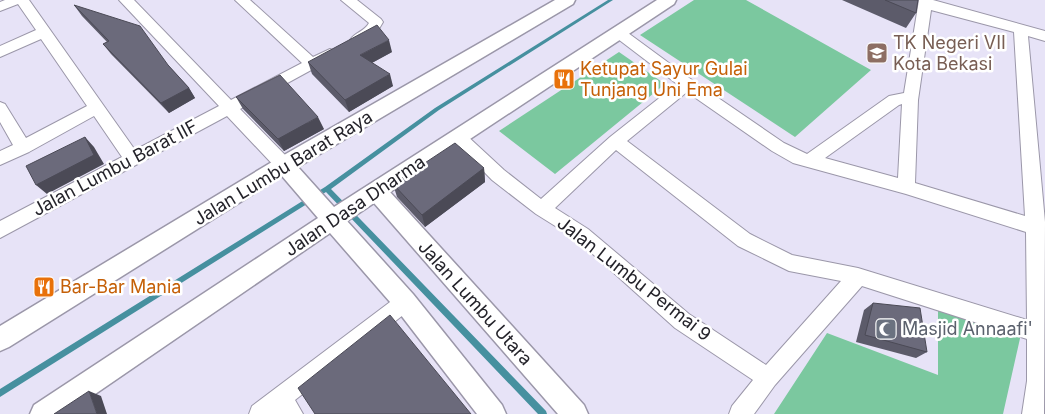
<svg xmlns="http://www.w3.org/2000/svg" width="1045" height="414" viewBox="0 0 1045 414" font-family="Inter,sans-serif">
	<rect width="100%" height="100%" fill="#e7e3f7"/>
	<!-- green -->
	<path fill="#7bc89f" d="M694,0H746L871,70L795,137L640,35Z
		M619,52L665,84L555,174L499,131Z
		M938,305L1021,334L1003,414H774L827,333L938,375Z"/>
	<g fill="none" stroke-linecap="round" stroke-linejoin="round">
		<!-- stream -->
		<path fill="#46909f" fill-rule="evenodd" d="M608,0H613L439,110L331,189L546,411L547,414H538L326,192L0,397V389L325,187L435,108Z"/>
		<!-- minor casing -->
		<g stroke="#9b97a9" stroke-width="2">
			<path id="minor" d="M5,0H29L135,150L219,106L119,0H134L231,100L302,63L235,0H250L313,57L330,49L335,51L337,54L335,57L240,109L290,160L292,165L290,170L284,172L278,170L227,116L0,238V221L122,157L94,116L29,152L0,165V151L13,145L0,122V102L5,104L26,138L87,106L41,39L0,57V46L36,30L18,4L0,11V2Z
				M341,0H357L381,19L383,22C377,33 367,47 352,43L350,40C355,32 364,32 369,23Z
				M919,0H933L1045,31V41L1028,36L1045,222L1044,414H1022L1027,381V339L862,286L775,385L754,414H729L732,406L753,380L675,328L576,239L536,214L492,180L450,137L452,133L458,131L464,133L504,170L541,199L610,137L677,84L614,36L612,33L614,30H624L692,80L784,143L807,154L889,96L904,93ZM931,10L1014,32L1025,216L915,183L918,100ZM687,92L772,151L793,163L906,194L1026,232L1027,320L858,268L792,255L750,234L627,141ZM902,104L898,178L825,158L899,105ZM616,150L738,246L789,271L841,281L766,365L689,314L588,229L555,208Z
				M405,293L412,296L415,302L412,308L295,400L303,414H249L252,406L398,296Z"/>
		</g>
		<!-- tertiary casing -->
		<g stroke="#9b97a9" stroke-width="3">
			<path id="tertiary" d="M555,0H575L573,4L298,167L334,207L657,0H676L674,4L390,192L584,405L588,414H558L374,203L347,221L413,294L502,405L506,414H477L397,310L330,233L66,414H30L34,405L318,218L282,176L9,347L0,351V326L277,159Z"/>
		</g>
		<!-- minor -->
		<use href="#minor" fill="#fff" fill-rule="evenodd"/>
		<!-- tertiary -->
		<use href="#tertiary" fill="#fff" fill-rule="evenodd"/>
	</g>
	<!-- wall -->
	<path fill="#5c5b6a" d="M842,0H918L916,13L906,28Z
		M74,5L168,65L189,88L195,98L169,113L111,54L103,44L107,42L82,16Z
		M392,52L372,63L393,86L349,112L312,74L308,62Z
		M236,97L324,129L284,151L243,109Z
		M484,168L485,182L425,227L397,197L393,184Z
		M873,303L927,352L916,358L856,342L864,310Z"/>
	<!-- shaded-wall -->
	<path fill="#4b4a56" d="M389,40L392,52L364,67L360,55Z
		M390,74L393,86L349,112L345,100Z
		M189,88L195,98L169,113L161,103Z
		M318,117L324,129L284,151L278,139Z
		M85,137L94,147L104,164L47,194L36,185Z
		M484,168L485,182L425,227L422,215Z
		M89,391L101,396L107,414H97Z"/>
	<!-- building -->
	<path fill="#6b6a7b" stroke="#4b4a56" d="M885,0H918L916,13Z
		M74,5L140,26L168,65L189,88L161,103L103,44L109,41Z
		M377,25L389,40L360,55L390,74L345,100L308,62Z
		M280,75L318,117L278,139L236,97Z
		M85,137L94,155L36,185L26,166Z
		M455,143L484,168L422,215L393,184Z
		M873,303L920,308L927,352L865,335Z
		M390,315L471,414H315L298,388Z
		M89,391L97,414H54Z"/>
	<!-- icons -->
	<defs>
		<g id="school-square" transform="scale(1.125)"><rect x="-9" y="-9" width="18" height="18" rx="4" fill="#8d6e63" stroke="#fff"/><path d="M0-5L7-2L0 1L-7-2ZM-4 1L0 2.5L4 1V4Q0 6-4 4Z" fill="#fff"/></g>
		<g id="restaurant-square" transform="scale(1.125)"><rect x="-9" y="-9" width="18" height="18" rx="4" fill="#e8710a" stroke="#fff"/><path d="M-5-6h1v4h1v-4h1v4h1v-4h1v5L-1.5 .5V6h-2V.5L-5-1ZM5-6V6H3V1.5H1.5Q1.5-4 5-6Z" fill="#fff"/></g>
		<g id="mosque-square" transform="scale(1.125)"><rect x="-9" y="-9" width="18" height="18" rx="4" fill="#6b7280" stroke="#fff"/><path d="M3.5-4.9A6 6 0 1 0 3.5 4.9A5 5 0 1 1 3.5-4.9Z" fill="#fff"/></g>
	</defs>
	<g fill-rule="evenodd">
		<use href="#school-square" x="877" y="53"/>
		<use href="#restaurant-square" x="564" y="79"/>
		<use href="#restaurant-square" x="44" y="287"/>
		<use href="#mosque-square" x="886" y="329"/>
	</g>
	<g text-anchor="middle" stroke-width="5" stroke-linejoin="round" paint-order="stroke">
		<!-- education labels -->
		<g font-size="18" fill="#785e54" stroke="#fff" text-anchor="start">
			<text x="893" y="49">TK Negeri VII<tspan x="893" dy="21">Kota Bekasi</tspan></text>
		</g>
		<!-- food labels -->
		<g font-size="18" fill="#c56008" stroke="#fff" text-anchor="start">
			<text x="580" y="75">Ketupat Sayur Gulai<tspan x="580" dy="21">Tunjang Uni Ema</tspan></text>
			<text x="60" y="293">Bar-Bar Mania</text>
		</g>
		<!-- street labels -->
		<g font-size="18" fill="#24232a" stroke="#fff">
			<text transform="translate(115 168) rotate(-28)" y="6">Jalan Lumbu Barat IIF</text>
			<text transform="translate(283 168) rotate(-31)" y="6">Jalan Lumbu Barat Raya</text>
			<text transform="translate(355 206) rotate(-34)" y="6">Jalan Dasa Dharma</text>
			<text transform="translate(634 279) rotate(38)" y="6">Jalan Lumbu Permai 9</text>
			<text transform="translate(475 303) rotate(48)" y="6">Jalan Lumbu Utara</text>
		</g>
		<!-- worship labels -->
		<g font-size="18" fill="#5b616d" stroke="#fff" text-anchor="start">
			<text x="902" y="335">Masjid Annaafi'</text>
		</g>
	</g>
</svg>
